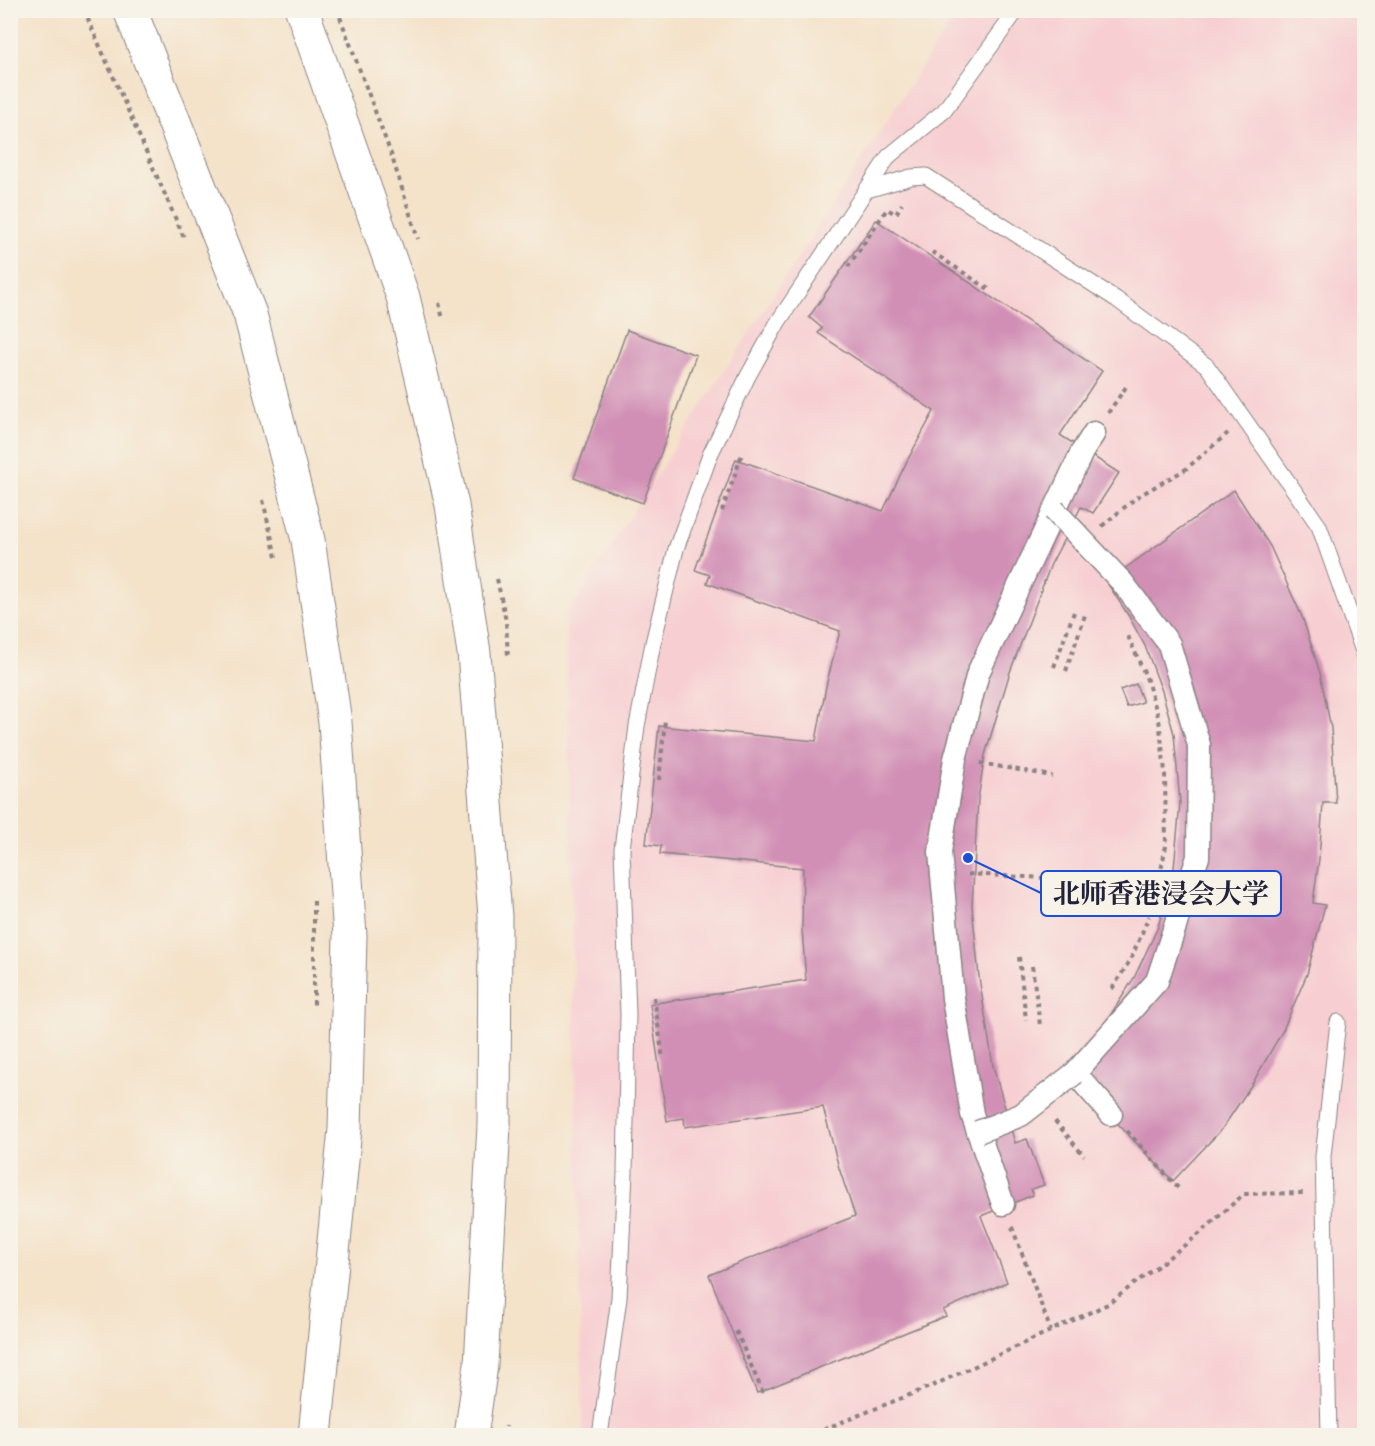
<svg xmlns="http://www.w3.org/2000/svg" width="1375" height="1446" viewBox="0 0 1375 1446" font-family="Cardo,'Noto Serif SC',serif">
	<rect width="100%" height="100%" fill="#f7f3e8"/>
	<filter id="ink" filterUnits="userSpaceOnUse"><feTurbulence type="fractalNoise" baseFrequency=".0167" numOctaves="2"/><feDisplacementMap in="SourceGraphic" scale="12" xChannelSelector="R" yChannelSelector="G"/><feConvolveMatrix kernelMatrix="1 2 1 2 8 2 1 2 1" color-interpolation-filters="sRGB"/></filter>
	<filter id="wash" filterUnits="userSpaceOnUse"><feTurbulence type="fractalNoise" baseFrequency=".008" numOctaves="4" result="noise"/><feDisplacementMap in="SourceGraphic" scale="24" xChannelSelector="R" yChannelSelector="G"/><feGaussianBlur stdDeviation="1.35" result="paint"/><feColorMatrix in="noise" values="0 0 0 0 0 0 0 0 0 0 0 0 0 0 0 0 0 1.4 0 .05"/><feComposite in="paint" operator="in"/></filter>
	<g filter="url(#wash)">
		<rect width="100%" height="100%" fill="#f4e2c9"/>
		<!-- built -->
		<path fill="#f7cfd2" d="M958,11H1364V1100L1362,1303L1364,1435H583L566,615Z"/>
		<g id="blocks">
			<!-- building -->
			<path fill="#d18fb5" d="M876,220L1102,371L1060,435L1119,473L1093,513L1081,507L1051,564L1010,672L985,755L978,799L972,906L979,977L993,1066L1015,1143L1027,1139L1044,1185L1031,1189L1033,1195L981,1216L1007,1282L943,1310L946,1316L757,1393L709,1275L855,1216L839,1168L823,1107L685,1127L684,1118L667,1121L650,1004L806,980L802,929L803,868L660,854L661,846L646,844L659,726L816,741L826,686L840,631L707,583L710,575L695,570L736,459L883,511L907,461L934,411L818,333L822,328L809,317Z
				M627,330L696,355L643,503L574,478Z
				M1234,490L1270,546L1303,619L1320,673L1331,728L1336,803H1323L1319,859L1313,903L1325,905L1307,974L1283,1030L1252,1084L1222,1129L1173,1181L1064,1068L1103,1027L1134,978L1158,927L1174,868L1180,803L1174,734L1162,691L1145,646L1128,615L1108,584L1120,572Z
				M1136,684L1143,702L1127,707L1120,690Z"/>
		</g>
	</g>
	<g filter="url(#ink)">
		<use href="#blocks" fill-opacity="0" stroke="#8b8282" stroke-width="1.5"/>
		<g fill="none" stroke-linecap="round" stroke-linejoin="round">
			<!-- service casing -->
			<g stroke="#8b8282" stroke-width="17">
				<path id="service" d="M867,190L911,177L926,176L1116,299L1207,366L1319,526L1364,654
					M600,1436L619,1298L625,1173L628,1014L622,849L637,726L653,643L676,549L710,455L748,376L778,322L889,156L944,111L1017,10
					M1329,1436L1323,1156L1338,1022"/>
			</g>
			<!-- pedestrian casing -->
			<g stroke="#8b8282" stroke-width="25">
				<path id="pedestrian" d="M1111,1114L1075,1073L1157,981L1198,857L1199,745L1169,644L1122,582
					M1003,1204L972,1114L953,998L940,852L955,759L978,673L1082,452L1094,433"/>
			</g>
			<!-- primary casing -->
			<g stroke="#8b8282" stroke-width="35">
				<path id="primary" d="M130,10L250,314L308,540L335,722L350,936L345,1129L315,1436
					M302,10L403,297L452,505L474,653L495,916L494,1125L481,1365L471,1436"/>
			</g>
			<!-- path -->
			<path stroke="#8b8282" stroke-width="4" stroke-dasharray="4.5 4.5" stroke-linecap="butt" d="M84,10L184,238
				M340,17L391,154L418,239
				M932,252L990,290
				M848,267L887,209L896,214L902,204
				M439,303L443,319
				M1108,413L1128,384
				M263,500L276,557
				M722,511L742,454
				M1102,526L1137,497L1186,469L1228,433
				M497,579L506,621L508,658
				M1128,636L1146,677L1159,719L1165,772L1166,846L1156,894
				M1054,667L1074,612
				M1066,671L1085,615
				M980,763L1052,776
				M659,780L665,721
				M968,874L1043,878
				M314,901V1007
				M1019,957L1026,1020
				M1032,966L1040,1025
				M1112,989L1131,959L1149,916
				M654,997L663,1059
				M1055,1121L1084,1156
				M1127,1131L1179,1189
				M1012,1227L1051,1331
				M736,1331L764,1395
				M505,1436L506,1426
				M807,1436L932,1386L1108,1304L1198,1235L1244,1194L1303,1193"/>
			<!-- service -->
			<use href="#service" stroke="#fff" stroke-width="15"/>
			<!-- pedestrian -->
			<use href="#pedestrian" stroke="#fff" stroke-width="22"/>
			<!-- primary -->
			<use href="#primary" stroke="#fff" stroke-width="33"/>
			<!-- pedestrian-bridge casing -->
			<g stroke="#8b8282" stroke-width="25" stroke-linecap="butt">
				<path id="pedestrian-bridge" d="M1054,510L1122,582
					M978,1132L1021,1115L1075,1073"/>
			</g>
			<!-- pedestrian-bridge -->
			<use href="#pedestrian-bridge" stroke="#fff" stroke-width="22"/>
		</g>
	</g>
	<!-- callouts -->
	<path fill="none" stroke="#1d4ed8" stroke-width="2" d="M968 858L1041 893"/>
	<circle fill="#1d4ed8" stroke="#f7f3e8" stroke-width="2" cx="968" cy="858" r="6"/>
	<rect fill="#f7f3e8" stroke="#1d4ed8" stroke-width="2" x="1041" y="871" width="240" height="45" rx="6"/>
	<g font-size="27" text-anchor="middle" font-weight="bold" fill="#22223b">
		<text x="1161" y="903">北师香港浸会大学</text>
	</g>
	<!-- margin -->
	<rect width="1375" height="1446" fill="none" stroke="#f7f3e8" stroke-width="36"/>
</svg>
